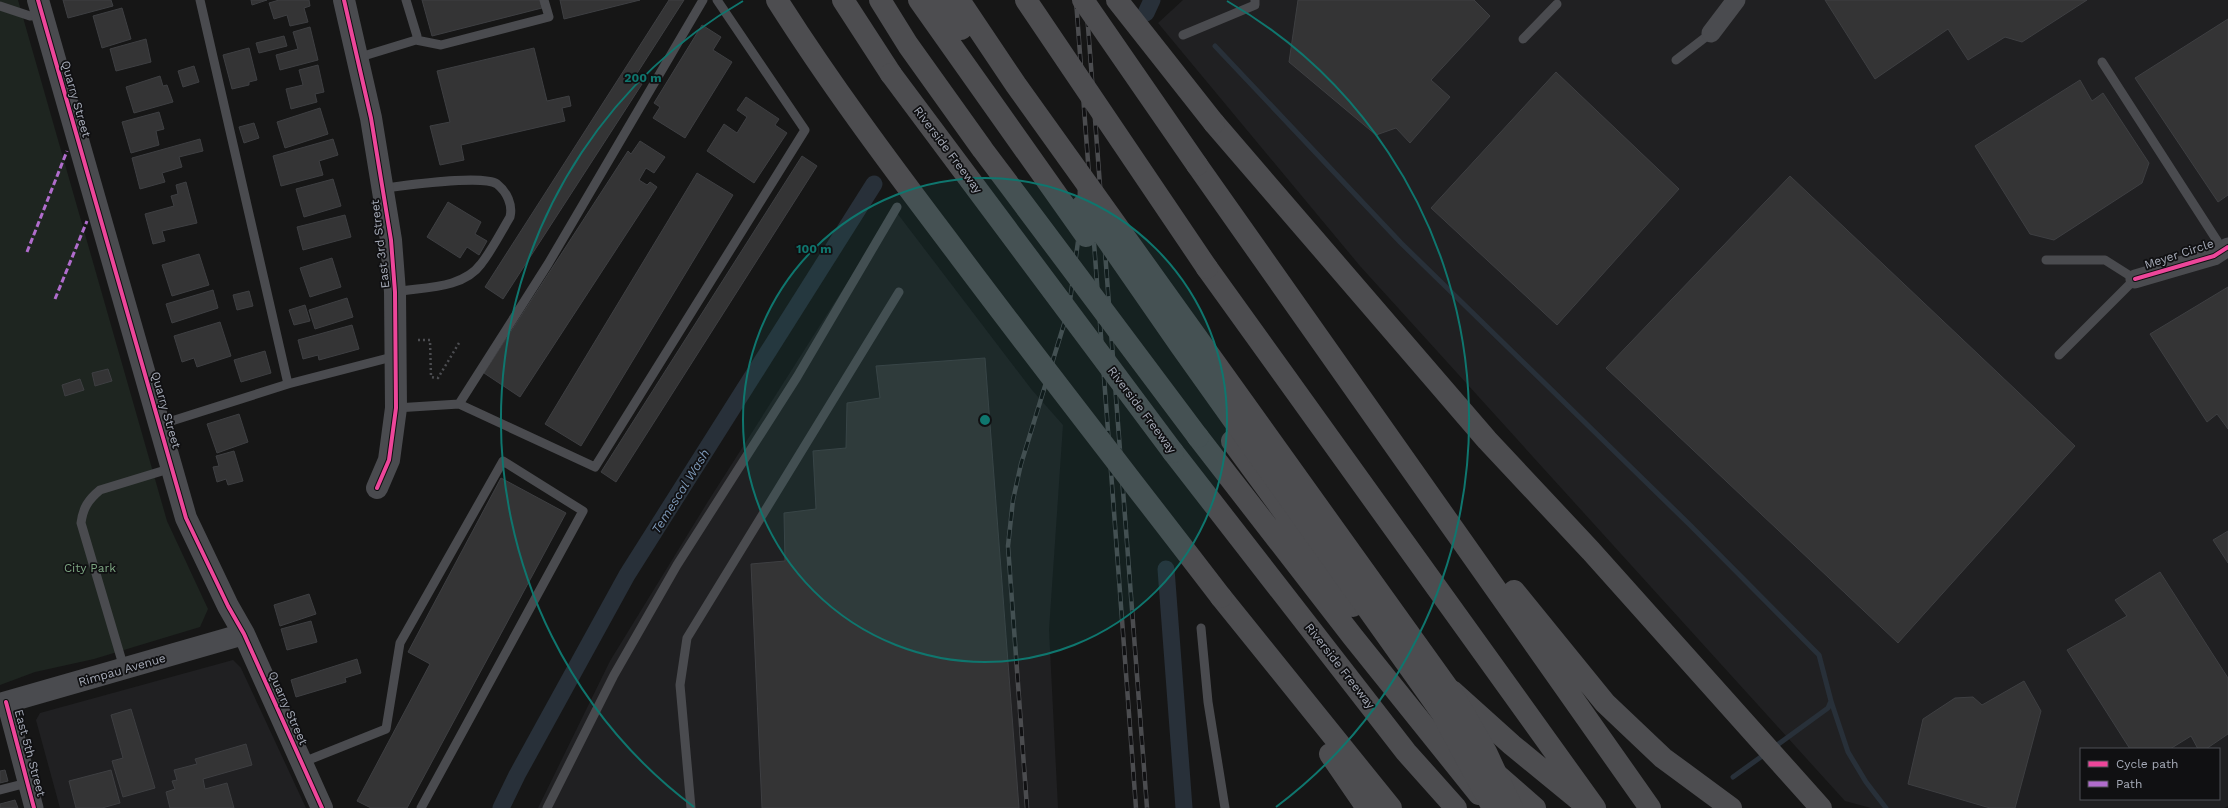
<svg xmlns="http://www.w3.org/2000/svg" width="2228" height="808" viewBox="0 0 2228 808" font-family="'Work Sans',sans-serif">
	<rect width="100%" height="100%" fill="#161616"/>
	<!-- built -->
	<path fill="#202022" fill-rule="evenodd" d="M1183,0H2228V806L2224,808H1871L1845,801L1360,266L1158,23ZM2081,749H2219V799H2081Z
		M894,209L1032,390L1063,425L1049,630L1058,808H538L610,661L707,503Z
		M233,660L241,668L306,808H60L36,720L40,713Z"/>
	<!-- green -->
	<path fill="#1e2520" d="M0,0H18L167,521L208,609L200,627L94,659L35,672L0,685Z"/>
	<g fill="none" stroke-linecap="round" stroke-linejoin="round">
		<!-- stream -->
		<path stroke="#283039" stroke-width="5" d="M1215,46L1401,243L1690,525L1819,655L1831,701L1848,752L1866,782L1886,808
			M1773,748L1828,708L1831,701
			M1733,777L1765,754"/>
		<!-- canal -->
		<path stroke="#283039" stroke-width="17" d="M1146,13L1152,0
			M1166,569L1184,808
			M501,808L517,775L627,575L874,184"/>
	</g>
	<!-- building -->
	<path fill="#343435" stroke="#3e3f42" d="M63,0H111L113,6L68,18Z
		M251,0H267L252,5Z
		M279,0H309L310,6L304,8L308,22L290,26L287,15L274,19L269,3Z
		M422,0H540L542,8L432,36Z
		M560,0H640L564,19Z
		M669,0H684L634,78L642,84L503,299L485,287Z
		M1298,0H1474L1490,16L1431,80L1450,97L1410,143L1396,128L1376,135L1289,62Z
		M1825,0H2087L2022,42L2005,37L1968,60L1948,29L1875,79Z
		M122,8L131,39L102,48L93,16Z
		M2228,19V195L2218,202L2135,78Z
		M702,25L721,37L713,50L732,62L685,138L653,118L660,107L654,103Z
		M310,27L318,60L280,70L276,55L298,49L293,32Z
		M284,36L287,46L259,53L256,43Z
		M146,39L151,62L116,71L110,49Z
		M249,48L257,80L249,82V85L232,89L223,55Z
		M534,48L547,101L569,96L571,106L562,108L565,121L461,145L464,160L440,165L430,126L450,122L437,71Z
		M318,65L324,92L315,94L317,102L291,109L286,89L303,85L299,70Z
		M194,66L199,82L183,87L178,71Z
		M1556,72L1679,189L1557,325L1431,208Z
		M160,76L163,86L167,85L173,102L134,113L126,87Z
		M2080,80L2092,101L2103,93L2149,163L2142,183L2054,240L2030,234L1975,146Z
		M746,97L779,119L775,125L787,133L754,183L707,151L724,124L737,133L747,117L737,110Z
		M320,108L328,134L285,148L277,122Z
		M159,112L164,129L156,131L159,145L131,153L122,122Z
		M254,123L259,138L244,143L239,127Z
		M200,139L203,151L179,157L182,167L162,173L165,182L140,189L132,158Z
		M333,139L338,155L319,161L323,175L281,186L273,156Z
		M640,141L665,157L654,173L646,168L639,180L647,185L650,182L657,187L520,397L484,373L628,151L631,154Z
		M802,156L817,166L616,482L601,472Z
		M697,173L733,195L581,446L545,424Z
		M1790,176L2075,446L1898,643L1606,368Z
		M333,179L341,206L304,217L296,189Z
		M186,182L197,223L162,231L165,241L153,244L145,214L174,206L171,196L178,194L176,185Z
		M448,202L481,222L475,234L487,241L479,255L467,247L460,258L427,237Z
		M345,215L351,237L303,250L297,227Z
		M199,254L209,285L172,296L162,265Z
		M332,258L341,287L310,297L300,268Z
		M2228,287V429L2217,414L2207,422L2150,334Z
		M213,290L218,308L172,323L166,304Z
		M249,291L253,306L237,310L233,295Z
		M347,298L353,317L315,329L309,310Z
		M305,305L310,321L294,325L289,310Z
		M220,322L231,356L197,367L194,358L182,362L174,336Z
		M352,325L359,349L319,360L318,355L303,359L298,340Z
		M265,351L271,373L241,382L234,360Z
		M985,358L1019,808H762L751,564L785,561L784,513L816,509L813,451L846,448L847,403L880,398L876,366Z
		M108,369L112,381L95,386L92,373Z
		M80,379L84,390L65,396L62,385Z
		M239,414L248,442L217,453L207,424Z
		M234,451L243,481L228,485L226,479L217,482L213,467L219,466L216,456Z
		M501,478L566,513L407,808H371L357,801L430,664L408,652Z
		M2228,531V563L2213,540Z
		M2160,572L2228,678V734L2206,749H2198L2191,736L2170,749H2130L2067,650L2127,616L2115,600Z
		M309,594L316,614L280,626L274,605Z
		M311,621L317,642L287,650L281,629Z
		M357,659L361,673L345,678L346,682L296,697L291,680Z
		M2024,681L2041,711L2015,808H1990L1908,784L1923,719L1955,698L1973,697L1982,705Z
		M131,709L155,788L123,797L112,761L123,758L111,715Z
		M246,744L252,765L203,779L205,789L227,783L234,808H170L166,792L175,789L172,781L177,780L174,770L197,764L195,759Z
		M5,770L8,781L0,783V771Z
		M111,770L120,803L102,808H76L69,781Z
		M15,800L18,808H0V804Z"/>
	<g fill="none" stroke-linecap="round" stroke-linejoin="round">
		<!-- path -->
		<path stroke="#4c4d51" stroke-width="2.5" stroke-dasharray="2 3" stroke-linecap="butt" d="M418,340H430L431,377L438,378L459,343"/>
		<!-- service -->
		<path stroke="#4a4b4f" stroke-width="9" d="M200,0L288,384
			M0,6L30,16L42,15
			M1183,35L1255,5V0
			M1523,39L1557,4
			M416,40L441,45L549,17L544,0
			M357,58L416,40L417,36L406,0
			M1676,60L1711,33
			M2102,62L2223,250
			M383,188C404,186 482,174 497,184C507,192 513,205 510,217C501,232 492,250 481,264C463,289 423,287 395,292
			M2046,260H2105L2135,279L2059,355
			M459,404L548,264L703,0
			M396,408L459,404L595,467L805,130L717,0
			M159,425L288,384L396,356
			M1201,628L1208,702L1225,808
			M124,668L81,523C83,508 88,500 100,490L172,468
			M301,763L386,729L400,643L503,461L583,511L421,808
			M0,790L27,783
			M547,808L614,675L677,565L797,377L897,207
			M691,808L680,685L687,638L899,292"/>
		<!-- minor -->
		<path stroke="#4a4b4f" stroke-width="19" d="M1711,33L1736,0
			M2135,279L2214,256L2228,247
			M6,702L34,808"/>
		<!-- tertiary -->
		<path stroke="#4a4b4f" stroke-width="22" d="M38,0L186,518L228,606L244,634L322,808
			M344,0L371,118L391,240L395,292L396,408L389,460L377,488
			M0,704L244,634"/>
		<!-- motorway -->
		<path stroke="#4d4d50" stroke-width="22" d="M843,0L891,74
			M1214,123L1487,440L1591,551L1821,808
			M1197,165L1650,808
			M1207,268L1595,808
			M1198,437L1353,637L1479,794
			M1232,441L1353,606
			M1173,452L1406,752L1456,808
			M1514,591L1605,703L1663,758L1731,808
			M1221,597L1391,808
			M1452,691L1512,745L1584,804
			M1330,754L1367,808
			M1495,773L1535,808"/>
		<!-- rail casing -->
		<g stroke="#4b4c4f" stroke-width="4.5">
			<path id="rail" d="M1076,0L1136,808
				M1086,0L1147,808
				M1027,808L1008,546L1013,500L1021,464L1069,308L1079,234L1080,183"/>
		</g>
		<!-- rail -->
		<use href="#rail" stroke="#101012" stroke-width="3" stroke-dasharray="9" stroke-linecap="butt"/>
		<!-- motorway-bridge -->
		<path stroke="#4d4d50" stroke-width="22" d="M777,0C829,82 887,160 946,238C1036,359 1129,477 1221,597
			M880,0L908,45L983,150L1198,437
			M919,0L1086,236
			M941,0L961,29
			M959,0L1016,85L1455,698L1486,752L1512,808
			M1026,0L1207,268
			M1083,0L1197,165
			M1117,0L1214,123
			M891,74L1173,452
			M1083,205L1180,345L1442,713L1493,808"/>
		<!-- quiet -->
		<path stroke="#b06ccc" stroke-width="3" stroke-dasharray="6 3" stroke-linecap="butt" d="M27,252L67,151
			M55,299L87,221"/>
		<!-- cycleway casing -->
		<g stroke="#101012" stroke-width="6">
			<path id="cycleway" d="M38,0L186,518L228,606L244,634L322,808
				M344,0L371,118L391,240L395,292L396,408L389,460L377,488
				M2135,279L2214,256L2228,247
				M6,702L34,808"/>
		</g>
		<!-- cycleway -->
		<use href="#cycleway" stroke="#ed469a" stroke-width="4"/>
	</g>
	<!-- distance rings -->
	<circle cx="985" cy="420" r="242" fill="#0f766e" fill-opacity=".12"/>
	<g fill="none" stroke="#0f766e" stroke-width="2">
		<circle cx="985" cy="420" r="242"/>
		<path d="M694 807A484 484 0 0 1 743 1M1227 1A484 484 0 0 1 1276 807"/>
	</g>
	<g text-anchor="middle" stroke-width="3.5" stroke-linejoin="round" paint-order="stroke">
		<!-- street labels -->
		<g font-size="12" fill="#a6abb8" stroke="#101012">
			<text transform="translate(76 99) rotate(74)" y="4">Quarry Street</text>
			<text transform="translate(948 150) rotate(53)" y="4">Riverside Freeway</text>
			<text transform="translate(380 244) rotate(-97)" y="4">East 3rd Street</text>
			<text transform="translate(2179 254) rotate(-18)" y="4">Meyer Circle</text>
			<text transform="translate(166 410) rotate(74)" y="4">Quarry Street</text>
			<text transform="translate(1142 410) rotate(53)" y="4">Riverside Freeway</text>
			<text transform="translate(1340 666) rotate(52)" y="4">Riverside Freeway</text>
			<text transform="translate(122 670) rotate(-16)" y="4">Rimpau Avenue</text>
			<text transform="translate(288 708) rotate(66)" y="4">Quarry Street</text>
			<text transform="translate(30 753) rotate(75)" y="4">East 5th Street</text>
		</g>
		<!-- park labels -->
		<g font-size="12" fill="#7ca481" stroke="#101012">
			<text x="90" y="572">City Park</text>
		</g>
		<!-- water labels -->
		<g font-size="13" font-style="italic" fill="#7b96b5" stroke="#101012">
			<text transform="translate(680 491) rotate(-58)" y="5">Temescal Wash</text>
		</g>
	</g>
	<circle cx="985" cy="420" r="6" fill="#0f766e" stroke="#101012" stroke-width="2"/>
	<g font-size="12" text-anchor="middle" font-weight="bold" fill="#0f766e" stroke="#101012" stroke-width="3.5" stroke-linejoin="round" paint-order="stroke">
		<text x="643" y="82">200 m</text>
		<text x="814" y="253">100 m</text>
	</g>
	<!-- legend -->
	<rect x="2080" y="748" width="140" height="52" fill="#101012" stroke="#4c4e54"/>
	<rect x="2088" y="761" width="20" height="6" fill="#ed469a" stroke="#4c4e54"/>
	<text x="2116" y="768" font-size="12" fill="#a6abb8">Cycle path</text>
	<rect x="2088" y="781" width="20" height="6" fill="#b06ccc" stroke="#4c4e54"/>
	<text x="2116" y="788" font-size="12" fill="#a6abb8">Path</text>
</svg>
